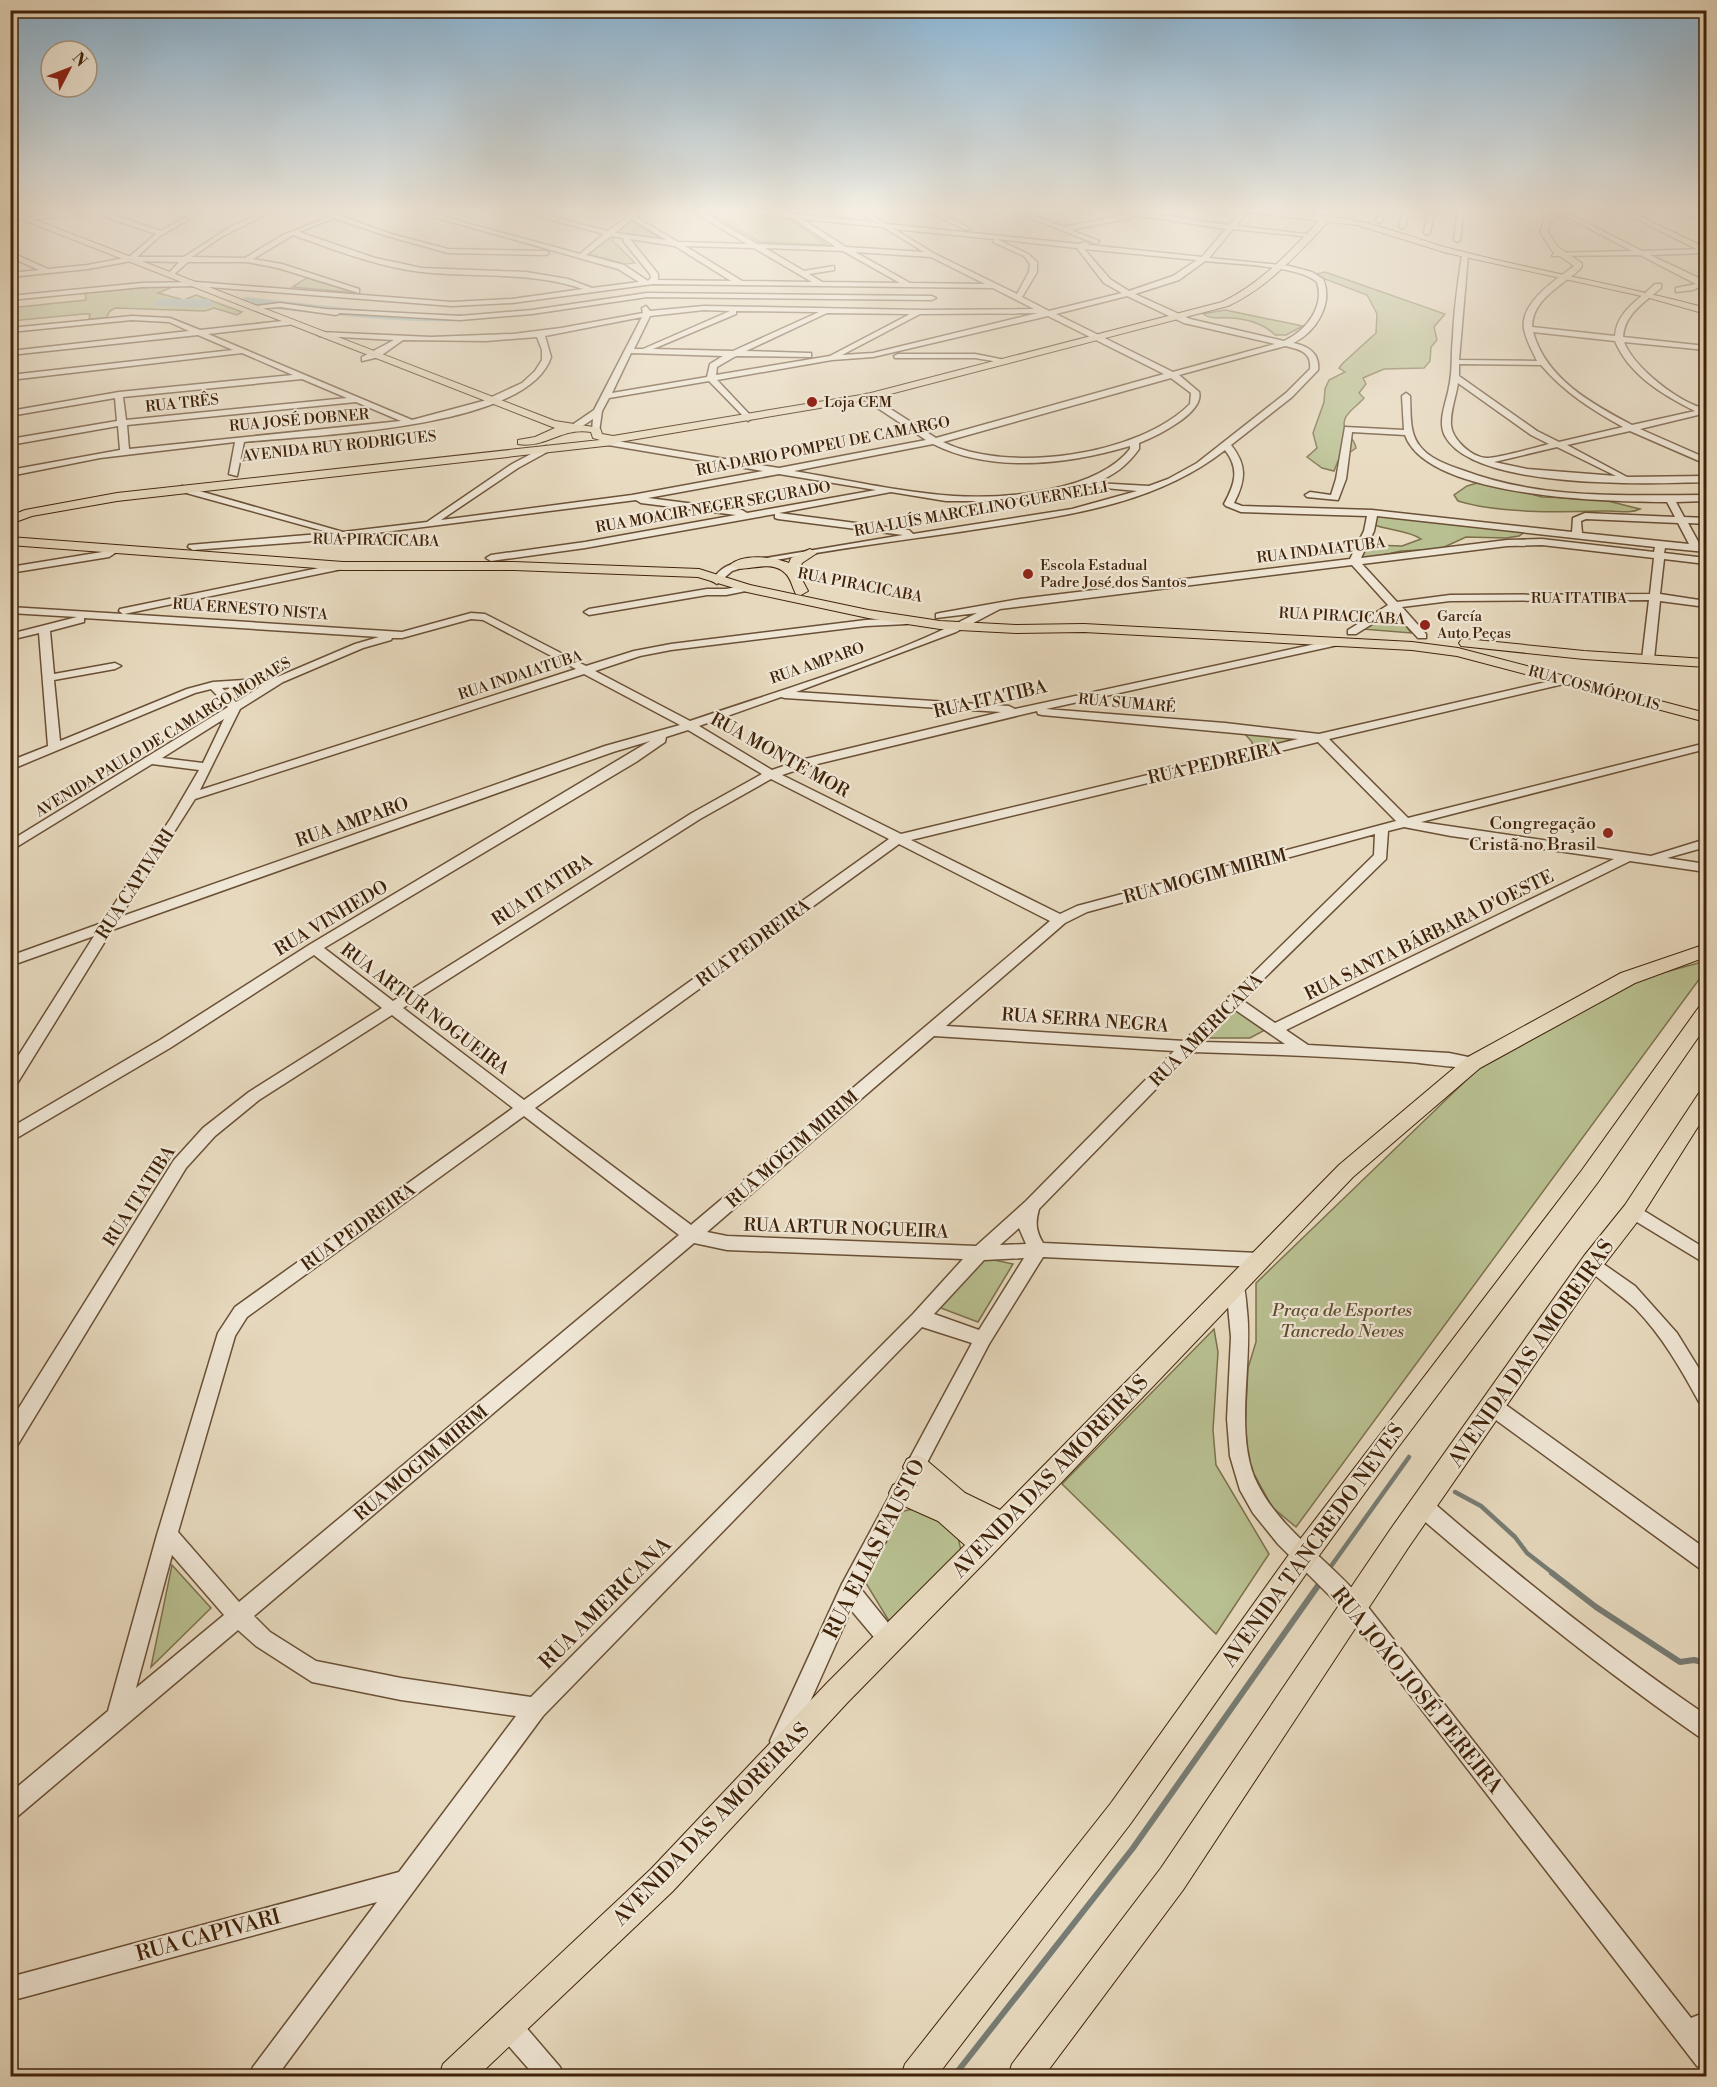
<svg xmlns="http://www.w3.org/2000/svg" width="1717" height="2087" viewBox="0 0 1717 2087" font-family="'Libre Bodoni',serif">
	<rect width="100%" height="100%" fill="#e7d9be"/>
	<filter id="stains"><feTurbulence type="fractalNoise" baseFrequency=".00333" numOctaves="4"/><feColorMatrix values="0 0 0 0 .2 0 0 0 0 .09 0 0 0 0 .02 0 0 0 .5 -.17"/></filter>
	<radialGradient id="worn" r=".72"><stop offset=".6" stop-color="#630" stop-opacity="0"/><stop offset="1" stop-color="#630" stop-opacity=".3"/></radialGradient>
	<!-- green -->
	<path fill="#b8bf90" stroke="#7c714c" stroke-width="1.5" d="M701,209H719L787,217L827,245L760,242Z
		M630,219L660,238L617,233Z
		M610,236L614,237L613,241L635,263L624,264L589,254Z
		M1325,272L1445,314L1434,327L1437,340L1431,347L1430,361L1424,368L1384,369L1363,378L1366,384L1359,393L1364,398C1356,408 1338,416 1346,431C1350,437 1355,441 1356,448L1338,461L1334,471L1322,468L1307,457L1317,448L1313,433L1324,402L1325,389L1329,380L1345,372L1339,368L1343,363L1376,333L1377,314L1367,295L1320,277L1317,274Z
		M307,278L357,293L292,287Z
		M169,286L172,287L158,293L184,300L196,295L242,312L237,315L214,308L205,311L115,308L110,311L106,318L89,319L90,314H84L11,321L10,308L86,300L85,292Z
		M1225,310L1303,326L1286,335H1275C1264,324 1247,319 1231,318C1222,317 1211,320 1203,314Z
		M1477,483H1489L1542,497L1600,499L1640,509C1630,514 1619,511 1608,511C1564,512 1500,514 1458,501L1454,495L1467,486Z
		M1376,515L1525,532L1519,536L1506,538L1466,537L1440,549L1401,551L1365,559L1354,554L1373,545L1402,546L1421,539C1406,529 1388,531 1372,524Z
		M1396,610L1411,633L1362,629Z
		M1244,733L1310,739L1253,751L1252,742Z
		M1706,961V970L1296,1527L1272,1507L1247,1461L1245,1426L1248,1368L1256,1342V1283L1484,1063L1632,981Z
		M1234,1008L1265,1030L1250,1038H1209Z
		M985,1258L1013,1264L978,1322L938,1307Z
		M1214,1329L1218,1352L1213,1430L1216,1465L1269,1554L1216,1634L1062,1484Z
		M921,1507L956,1529L961,1550L889,1621L864,1580L900,1512Z
		M172,1565L211,1608L151,1667Z"/>
	<g fill="none" stroke-linecap="round" stroke-linejoin="round">
		<!-- stream-far1 -->
		<path stroke="#777c74" stroke-width="4.5" d="M1455,1492L1481,1506L1515,1537L1527,1553L1554,1574
			M1329,1569L1409,1457"/>
		<!-- stream -->
		<path stroke="#777c74" stroke-width="6" d="M1552,1573L1596,1607L1680,1662L1694,1660L1706,1663
			M954,2076L1133,1848L1322,1580"/>
		<!-- river -->
		<path fill="#9bb7bc" fill-rule="evenodd" d="M247,297L382,312L463,314L469,318C456,329 269,310 243,304V298Z
			M160,299H208L214,303L208,307L156,306V300Z"/>
		<!-- minor casing -->
		<g stroke="#6a5036" stroke-width="3">
			<path id="minor" d="M101,209H129L108,213L161,231L200,209H207L160,236L137,257H184L230,227L269,209H277L221,237L192,257L245,258L283,235L350,209H359L341,216L391,234L448,249L546,251L549,253L546,255L448,253L387,236L334,218L299,232L375,258L422,268L526,272L568,279L592,288L639,282L618,269L406,209H415L580,254L604,234L511,209H521L608,231L628,216L608,209L632,213L637,209H644L636,217L678,242L747,244L689,209H696L757,244L836,247L792,218L724,209H743L875,222L854,209H861L886,224L1079,244L1086,242L1089,245L1202,257L1226,229L1134,215L1131,218L1071,230L1099,241L1097,244L1007,209H1015L1064,227L1130,214L1104,209H1118L1229,225L1243,209H1249L1236,226L1314,235L1311,237L1233,229L1209,258L1289,266L1312,272L1323,279C1334,304 1315,333 1293,343C1308,346 1320,353 1318,370L1292,397L1231,445C1247,465 1246,480 1234,503L1242,506L1372,510L1572,532L1573,518L1585,513L1675,517L1667,502C1610,502 1427,498 1405,435L1352,432L1346,479L1338,500L1307,497L1305,495L1310,492L1331,495L1336,479L1345,427L1404,430L1402,396L1406,393L1410,396C1411,412 1409,432 1419,445C1428,458 1447,465 1462,470C1541,500 1623,495 1706,495V501L1676,502L1684,517L1706,518V524L1688,523L1700,545L1706,546V552L1665,548L1664,553L1706,558V564L1664,559L1660,594L1706,601V607L1660,601L1654,659L1648,662L1642,659L1649,600L1450,601L1402,607L1426,634V638H1418L1393,611L1356,634H1348V630L1388,605L1352,565L1000,609L956,632L796,692L1009,706L1015,709L1334,640L1338,641V645L1046,709L1225,723L1319,734L1568,677L1572,678V682L1329,739L1408,818L1706,743V749L1421,822L1651,856L1706,839V847L1667,858L1706,864V872L1630,861L1286,1030L1308,1045L1449,1053L1478,1059L1481,1063L1478,1067C1469,1070 1423,1063 1409,1062C1337,1057 1264,1054 1192,1052L1039,1209C1035,1223 1036,1231 1043,1243L1258,1253L1264,1255L1267,1260L1264,1265L1258,1267L1043,1257L989,1344L861,1589L897,1634L901,1641L897,1648L890,1652L883,1648L851,1610L789,1749L781,1752L773,1749L770,1741L842,1584L972,1343L922,1327L543,1716L277,2076H249L253,2067L377,1902L10,2001V1977L399,1872L516,1716L401,1700L312,1682L256,1646L238,1630L18,1816L10,1819V1793L108,1711L157,1535L218,1333L235,1307L513,1108L392,1015L259,1100L215,1136L186,1168L17,1446L10,1448V1422L174,1160L203,1128L249,1092L382,1008L314,955L170,1048L10,1142V1128L160,1040L309,945L650,741L613,752L112,930L15,1087L10,1089V1069L94,936L10,966V956L102,923L171,818L199,770L152,764L10,851V841L228,707L211,689L195,693L10,770V761L48,746L39,633L10,640V634L77,617L10,613V607L123,614L119,611L120,609L343,563L347,564V568L124,614L402,632L471,613L485,614L586,666L634,651L671,644L866,620L907,618L912,621L907,624L866,626L671,650L640,656L595,671L690,721C786,688 887,660 977,613L936,618V614L940,613L1020,599L1350,559L1364,531L1367,516L1241,512L1226,506L1224,504C1235,484 1240,469 1225,450C1156,504 1070,515 985,528C907,540 828,549 751,565L732,571L717,584L712,581C718,571 724,566 736,563L903,535L778,519L775,518V514L585,548L491,561L486,558L491,555L585,542L736,515L641,503L636,500L313,541L193,550L188,547L189,545L331,533L179,491L177,489L182,486L343,532L427,522L512,464L546,446L549,447V451L518,468L441,520L632,495L763,471L608,445V441L611,440L779,468L926,440L864,399V395L867,394L936,438L1164,374L1048,316L873,357L832,360L717,380L751,416L752,418L748,421L709,381L609,398L602,411L599,432L592,430L593,419L578,429H572V425L594,410L642,317L545,336L551,357C528,430 309,435 244,442L237,476L229,474L235,442L100,458L10,476V470L120,450L118,426L10,445V439L117,421L115,398L10,416V411L119,392L293,375L242,353L10,380V375L233,350L198,335L10,355V351L189,331L169,322L132,320L10,332V328L132,316L170,318L200,330L292,320L296,322L295,324L208,334L412,420L483,401L522,383L535,371L542,360V350L537,337L486,341L403,340L379,357L362,361V357L394,340L322,336H319V332L431,337L513,334L561,328L643,313L642,308L646,306L650,311L704,306L922,310L1034,309L993,288L653,284L512,303L452,306L196,286L142,287L10,300V296L142,283L196,282L452,302L512,299L583,289C530,271 477,278 422,272C378,267 335,250 293,235L253,259L282,264L359,289V293L278,268L247,262H188L171,277L167,275L179,262L131,261L88,269L10,277V273L39,270L10,257V252L48,269L88,265L129,257L156,234L106,217L100,213L27,220L24,218ZM632,219L666,240L615,233ZM802,219L883,227L924,252L846,247ZM894,229L994,239L993,242L1024,256L1030,264L1029,272L1017,294L935,254ZM611,236L623,238L624,242L650,274L651,278L648,281L624,265L586,255ZM630,239L675,246L731,281L658,280V274ZM997,239L1077,248L1104,283L1122,293L1049,311L1022,297L1037,272V262L1028,254ZM685,246L754,248L812,282L742,281ZM765,248L843,251L900,283L822,282L809,274L834,270V266L804,271ZM1084,249L1197,260L1173,276L1129,291L1110,279ZM855,252L931,257L985,284L910,283ZM1205,261C1232,264 1297,265 1317,282C1325,307 1306,331 1284,341L1190,319L1135,294L1179,280ZM1127,296L1184,323L1275,344L1173,372L1056,314ZM704,310L730,311L643,349H634L650,316ZM736,311L819,312L733,351L653,349L736,314ZM827,313L910,314L830,356L716,375L717,367L736,356L811,357V353H808L746,351ZM1038,313L873,353L842,355L920,314ZM1285,346C1299,349 1312,352 1310,369L1286,393L1197,463L1168,479L1149,486L1095,483C1114,475 1127,466 1139,449V443C1155,437 1205,413 1199,392L1179,375ZM631,353L723,356L710,364L707,377L612,393ZM1171,378L1191,393L1190,404C1138,456 1008,474 943,442ZM302,379L347,398L126,420L123,397ZM356,402L401,421L129,449L127,425ZM933,444C993,474 1069,464 1130,446V449C1096,492 1006,499 954,496C900,492 847,480 794,471ZM779,474L876,490L747,513L742,510L648,498ZM1084,486L1137,491L1072,509L913,534L909,530L779,513L891,492L946,501H982L1031,497ZM1377,516L1655,547L1654,552L1542,539L1507,540L1361,558L1374,531ZM1586,519L1678,523L1689,544L1582,533L1581,521ZM1542,545L1654,558L1650,594L1450,595L1397,602L1362,564L1507,546ZM84,618L379,637L355,644L275,678L213,682L187,689L60,741L54,680L115,669L121,666L115,663L54,674L50,631L84,622ZM471,619L483,620L576,669L200,790L240,709L283,682L363,648L391,640L392,638H402ZM584,674L680,725L605,746L120,917L195,799ZM263,685L236,702L222,688ZM781,697L785,698L1001,712L801,760L772,770L699,726ZM1037,711L1038,714L1042,715L1298,739L901,834L782,775L809,766ZM224,719L203,763L162,758ZM688,730L762,774L692,813L393,1001L324,948L636,762L665,742L666,737ZM1318,742L1396,821L1077,906L1060,914L911,840ZM771,779L889,839L524,1100L403,1008L700,819ZM1404,827L1451,836L1614,859L1275,1023L1242,1000L1386,859L1388,831ZM1375,834L1374,855L1184,1041L946,1026L1065,923L1087,912ZM899,844L1050,921L691,1225L535,1108ZM1234,1009L1285,1044L1202,1042ZM934,1036L1174,1051L1026,1201L976,1246L727,1236L707,1232ZM524,1116L679,1235L239,1602L178,1532L235,1336L247,1317ZM1019,1228L1026,1244L1000,1245ZM694,1243L727,1250L963,1259L913,1314L531,1697L401,1678L316,1661L270,1632L254,1616ZM1024,1258L979,1330L934,1314L984,1260ZM172,1555L224,1615L136,1688Z
				M923,209H931L971,229L966,230Z
				M1354,209H1360L1354,217L1351,215Z
				M1380,209H1386L1382,221L1379,223L1376,221Z
				M1403,209H1409L1405,227L1402,229L1399,227Z
				M1429,209H1435L1430,233L1427,235L1424,233Z
				M1458,209H1464L1460,240L1457,242L1454,240Z
				M1552,209H1559L1642,251L1706,249V253L1650,255L1705,281L1706,288L1701,286L1693,290L1676,292V288L1696,284L1640,255L1552,256L1554,253L1632,251Z
				M1654,209L1666,210L1637,214L1634,212Z
				M1666,209H1676L1706,216V220Z
				M1465,253L1468,255L1459,360L1537,361C1532,350 1526,340 1524,329C1520,303 1555,280 1573,267L1580,269C1562,286 1532,299 1532,327L1615,336C1617,311 1639,300 1655,284H1661V288C1644,303 1625,313 1623,337L1706,346V350L1624,342C1634,368 1679,403 1706,409V415L1702,414L1640,429L1706,458V464L1630,431L1567,445L1627,477L1706,476V482C1650,484 1474,490 1445,436C1437,421 1447,401 1449,387C1453,370 1451,353 1453,337C1454,309 1458,282 1462,255ZM1533,332L1615,341C1629,375 1663,395 1695,411L1632,425C1592,404 1546,379 1533,332ZM1459,364L1541,365C1564,392 1592,410 1623,427L1559,442L1537,431L1459,376ZM1458,383L1531,435L1549,444C1537,447 1495,459 1486,458C1471,457 1452,439 1451,425C1450,411 1456,397 1458,383ZM1557,447L1616,476L1527,469L1494,462Z
				M647,293L932,296L936,298L932,300L647,297L532,314L460,320L340,313L336,315L280,307L253,309L249,307L280,303L325,309L460,316L532,310Z
				M898,354H975L1010,361L1006,363L975,358H895L894,356Z
				M116,546L121,549L109,557L10,573V567L102,552Z
				M747,585L751,586V590L726,595H707L589,615L584,612L589,609L707,589H726Z
				M1633,1204L1706,1249V1264L1627,1216L1625,1211L1627,1206Z
				M1592,1256L1635,1286L1677,1333L1706,1380V1404L1699,1402C1681,1369 1662,1336 1636,1309C1625,1298 1588,1272 1583,1263L1586,1258Z
				M1235,1278L1241,1280C1246,1289 1246,1301 1247,1311C1253,1364 1233,1437 1258,1485C1283,1533 1331,1561 1364,1602C1473,1741 1582,1879 1691,2018L1706,2012V2069L1697,2066L1347,1613L1278,1544L1253,1513L1240,1490L1230,1456L1227,1419L1231,1337L1226,1285L1229,1280Z
				M1492,1398L1499,1400L1706,1549V1571L1699,1568L1485,1412L1483,1406L1485,1400Z
				M1422,1497L1429,1499C1518,1576 1609,1649 1706,1715V1739L1698,1736C1599,1667 1506,1592 1415,1513L1412,1506L1415,1499Z
				M509,2015L518,2018L560,2067L564,2076H535L500,2036L497,2027L500,2018Z"/>
		</g>
		<!-- major casing -->
		<g stroke="#402309" stroke-width="2">
			<path id="major" d="M1238,209H1261L1324,216L1338,209L1341,211L1333,217C1374,222 1412,238 1452,249C1536,271 1622,285 1706,308V314L1646,297L1447,253L1357,225L1328,222C1297,254 1269,287 1228,306L867,400L619,442L613,445L117,501L32,516L10,524V516L25,510L117,493L600,440L593,438L591,432C562,427 544,449 518,444V440L535,437L555,428L10,215V210L555,421L600,428L602,434L613,436L867,394L1222,302C1262,283 1289,252 1319,221L1242,212Z
				M1562,209H1572L1551,222L1548,232L1558,247L1582,263V267L1576,272L1571,269L1574,266L1552,251L1540,232L1544,219Z
				M1616,209H1626L1706,248V254Z
				M10,537L343,562H514L699,569L750,585L868,610L940,621L1016,625L1084,624L1412,642L1458,648L1706,713V722L1457,656L1412,650L1084,632L1016,633L940,629L868,618L747,592L698,577L514,570H343L10,545Z
				M810,549L817,553L802,563L798,572L808,591L801,595L796,594C792,587 791,578 785,573C769,557 742,576 730,565C743,553 774,557 789,563L791,558Z
				M1466,639L1584,651L1706,659V667L1584,659L1461,646L1459,643L1461,640Z
				M1706,944V957L1635,983L1480,1068L1353,1177L991,1556L847,1703L673,1891L478,2076H439L443,2064L651,1869L827,1683L965,1545L938,1521L893,1501L889,1493L893,1485L902,1481L918,1486L907,1475L903,1467L907,1459L916,1455L925,1459L965,1493L1000,1510L1339,1165L1466,1058L1621,973Z
				M1706,1005V1026L1598,1182L1393,1454L1313,1564L1131,1823L937,2076H901L905,2064L1111,1803L1295,1546L1582,1170L1699,1007Z
				M1706,1090V1114L1641,1217L1600,1270L1408,1548L1183,1890L1044,2076H1008L1012,2064L1161,1868L1390,1530L1584,1256L1625,1205L1699,1093Z"/>
		</g>
		<!-- minor -->
		<use href="#minor" fill="#efe6d5" fill-rule="evenodd"/>
		<!-- major -->
		<use href="#major" fill="#e7d9be" fill-rule="evenodd"/>
	</g>
	<!-- sky -->
	<linearGradient id="sky" x2="0" y2="1"><stop stop-color="#89b5d6"/><stop offset="0.42" stop-color="#f4eee2"/><stop offset="1" stop-color="#f4eee2" stop-opacity="0"/></linearGradient>
	<rect width="1717" height="501" fill="url(#sky)"/>
	<!-- markers -->
	<g fill="#8f2418" stroke="#efe6d5" stroke-width="2">
		<circle cx="812" cy="402" r="6"/>
		<circle cx="1028" cy="574" r="6"/>
		<circle cx="1425" cy="625" r="6"/>
		<circle cx="1608" cy="833" r="6"/>
	</g>
	<g text-anchor="middle" stroke-width="4.5" stroke-linejoin="round" paint-order="stroke">
		<!-- far-poi labels -->
		<g font-size="15" fill="#402309" stroke="#efe6d5" text-anchor="start">
			<text x="824" y="407">Loja CEM</text>
			<text x="1040" y="570">Escola Estadual<tspan x="1040" dy="17">Padre José dos Santos</tspan></text>
			<text x="1437" y="621">García<tspan x="1437" dy="17">Auto Peças</tspan></text>
		</g>
		<!-- far-street labels -->
		<g font-size="15" fill="#402309" stroke="#efe6d5">
			<text transform="translate(182 403) rotate(-6)" y="5">RUA TRÊS</text>
			<text transform="translate(299 420) rotate(-5)" y="5">RUA JOSÉ DOBNER</text>
			<text transform="translate(339 446) rotate(-6)" y="5">AVENIDA RUY RODRIGUES</text>
			<text transform="translate(823 446) rotate(-11)" y="5">RUA DARIO POMPEU DE CAMARGO</text>
			<text transform="translate(713 507) rotate(-10)" y="5">RUA MOACIR NEGER SEGURADO</text>
			<text transform="translate(981 509) rotate(-10)" y="5">RUA LUÍS MARCELINO GUERNELLI</text>
			<text transform="translate(376 540) rotate(1)" y="5">RUA PIRACICABA</text>
			<text transform="translate(1321 550) rotate(-7)" y="5">RUA INDAIATUBA</text>
			<text transform="translate(860 585) rotate(11)" y="5">RUA PIRACICABA</text>
			<text x="1579" y="603">RUA ITATIBA</text>
			<text transform="translate(250 609) rotate(4)" y="5">RUA ERNESTO NISTA</text>
			<text transform="translate(1342 616) rotate(3)" y="5">RUA PIRACICABA</text>
			<text transform="translate(817 663) rotate(-19)" y="5">RUA AMPARO</text>
			<text transform="translate(520 675) rotate(-18)" y="5">RUA INDAIATUBA</text>
			<text transform="translate(1594 688) rotate(15)" y="5">RUA COSMÓPOLIS</text>
			<text transform="translate(1127 703) rotate(5)" y="5">RUA SUMARÉ</text>
			<text transform="translate(163 737) rotate(-31)" y="5">AVENIDA PAULO DE CAMARGO MORAES</text>
		</g>
		<!-- street labels -->
		<g font-size="18" fill="#402309" stroke="#efe6d5">
			<text transform="translate(990 699) rotate(-13)" y="6">RUA ITATIBA</text>
			<text transform="translate(780 755) rotate(29)" y="6">RUA MONTE MOR</text>
			<text transform="translate(1214 763) rotate(-13)" y="6">RUA PEDREIRA</text>
			<text transform="translate(352 822) rotate(-19)" y="6">RUA AMPARO</text>
			<text transform="translate(1205 876) rotate(-15)" y="6">RUA MOGIM MIRIM</text>
			<text transform="translate(135 884) rotate(-57)" y="6">RUA CAPIVARI</text>
			<text transform="translate(542 890) rotate(-33)" y="6">RUA ITATIBA</text>
			<text transform="translate(331 918) rotate(-31)" y="6">RUA VINHEDO</text>
			<text transform="translate(1429 935) rotate(-26)" y="6">RUA SANTA BÁRBARA D'OESTE</text>
			<text transform="translate(753 943) rotate(-36)" y="6">RUA PEDREIRA</text>
			<text transform="translate(425 1009) rotate(37)" y="6">RUA ARTUR NOGUEIRA</text>
			<text transform="translate(1085 1020) rotate(4)" y="6">RUA SERRA NEGRA</text>
			<text transform="translate(1206 1030) rotate(-45)" y="6">RUA AMERICANA</text>
			<text transform="translate(792 1149) rotate(-41)" y="6">RUA MOGIM MIRIM</text>
			<text transform="translate(139 1196) rotate(-57)" y="6">RUA ITATIBA</text>
			<text transform="translate(358 1227) rotate(-36)" y="6">RUA PEDREIRA</text>
			<text transform="translate(846 1228) rotate(2)" y="6">RUA ARTUR NOGUEIRA</text>
			<text transform="translate(421 1463) rotate(-40)" y="6">RUA MOGIM MIRIM</text>
		</g>
		<!-- poi labels -->
		<g font-size="18" fill="#402309" stroke="#efe6d5" text-anchor="end">
			<text x="1596" y="829">Congregação<tspan x="1596" dy="21">Cristã no Brasil</tspan></text>
		</g>
		<!-- park labels -->
		<g font-size="18" font-style="italic" fill="#5e4a2b" stroke="#efe6d5">
			<text x="1342" y="1316">Praça de Esportes<tspan x="1342" dy="21">Tancredo Neves</tspan></text>
		</g>
		<!-- near-street labels -->
		<g font-size="21" fill="#402309" stroke="#efe6d5">
			<text transform="translate(1531 1353) rotate(-55)" y="7">AVENIDA DAS AMOREIRAS</text>
			<text transform="translate(1050 1476) rotate(-46)" y="7">AVENIDA DAS AMOREIRAS</text>
			<text transform="translate(1313 1545) rotate(-54)" y="7">AVENIDA TANCREDO NEVES</text>
			<text transform="translate(874 1549) rotate(-63)" y="7">RUA ELIAS FAUSTO</text>
			<text transform="translate(605 1603) rotate(-45)" y="7">RUA AMERICANA</text>
			<text transform="translate(1417 1690) rotate(51)" y="7">RUA JOÃO JOSÉ PEREIRA</text>
			<text transform="translate(711 1824) rotate(-46)" y="7">AVENIDA DAS AMOREIRAS</text>
			<text transform="translate(208 1935) rotate(-15)" y="7">RUA CAPIVARI</text>
		</g>
	</g>
	<!-- margin -->
	<rect width="1717" height="2087" fill="none" stroke="#e7d9be" stroke-width="36"/>
	<rect x="12" y="12" width="1693" height="2063" fill="none" stroke="#402309" stroke-width="3"/>
	<rect x="18" y="18" width="1681" height="2051" fill="none" stroke="#402309" stroke-width="1.5"/>
	<!-- north arrow -->
	<g transform="translate(69 69) rotate(48)"><circle r="28" fill="#efe6d5" stroke="#a99883" stroke-width="1.5"/>
	<path d="M0-4.5L10 22L0 15L-10 22Z" fill="#8f2418"/>
	<text y="-9" font-size="16" font-weight="bold" text-anchor="middle" fill="#402309">N</text>
	</g>
	<rect width="100%" height="100%" filter="url(#stains)"/>
	<rect width="100%" height="100%" fill="url(#worn)"/>
</svg>
